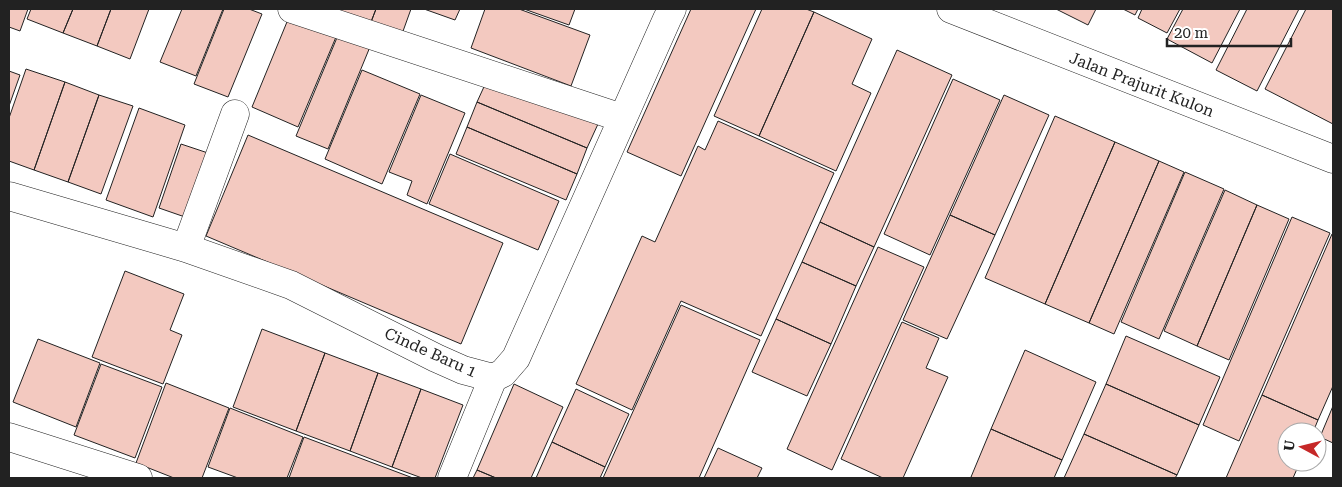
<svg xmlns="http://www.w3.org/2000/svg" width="1342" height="487" viewBox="0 0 1342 487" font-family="'Roboto Serif',serif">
	<rect width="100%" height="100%" fill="#fff"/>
	<!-- building -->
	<path fill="#f3c9c0" stroke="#222" d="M9,9H28L20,31L9,27Z
		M31,9H73L63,33L27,19Z
		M73,9H111L97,46L63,33Z
		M111,9H149L130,59L97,46Z
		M182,9H223L196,76L160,62Z
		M224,9H249L262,14L228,97L194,84Z
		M338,9H376L371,22L337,10Z
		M376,9H411L402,34L371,22Z
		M424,9H460L455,20Z
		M485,9H519L590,35L571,86L471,48Z
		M524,9H575L569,25Z
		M691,9H756L681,176L627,152Z
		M762,9H806L814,12L759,136L714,116Z
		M1056,9H1096L1088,25Z
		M1123,9H1138L1135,15Z
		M1142,9H1180L1167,33L1138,18Z
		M1183,9H1240L1212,63L1167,39Z
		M1247,9H1299L1257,91L1216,70Z
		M1306,9H1333V124L1265,89Z
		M814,12L872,39L852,84L871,93L836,171L759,136Z
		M289,17L336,37L298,127L252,107Z
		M341,28L372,42L328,149L296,136Z
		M897,50L952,75L874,247L820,222Z
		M26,69L65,82L34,170L9,161V118Z
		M362,70L420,94L382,184L325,159Z
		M9,71L20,75L9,106Z
		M488,78L598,124L587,148L477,102Z
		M953,79L1000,100L930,255L884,234Z
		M65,82L99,95L68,182L34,170Z
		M99,95L133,106L101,194L68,182Z
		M421,95L465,113L427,204L407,195L412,181L389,172Z
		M1004,95L1049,115L995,235L950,215Z
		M477,102L587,148L577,174L467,127Z
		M139,108L185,125L153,217L106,200Z
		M1055,116L1115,142L1045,304L985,278Z
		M718,121L834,173L761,336L681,301L632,410L576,384L642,236L655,242L698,146L705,150Z
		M467,127L577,174L566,200L456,154Z
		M248,135L503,243L461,344L206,236Z
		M1115,142L1159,161L1089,323L1045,304Z
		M181,144L208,153L185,217L159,208Z
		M450,154L559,201L538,250L429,204Z
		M1159,161L1184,172L1114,334L1089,323Z
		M1185,172L1224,189L1159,339L1121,322Z
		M1225,190L1257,205L1197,346L1164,331Z
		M1257,205L1289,219L1229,360L1197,346Z
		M950,215L995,235L947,339L903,320Z
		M1292,217L1330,233L1239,441L1203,425Z
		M820,222L874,247L856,286L802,262Z
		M1332,234H1333V386L1318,420L1262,395Z
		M878,247L924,267L832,470L787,449Z
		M802,262L856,286L831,344L776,319Z
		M125,271L184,294L170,330L182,335L163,384L92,357Z
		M681,305L760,340L699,478H603Z
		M776,319L831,344L807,396L752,372Z
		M902,322L939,338L926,368L948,377L903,478H883L841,459Z
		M262,329L325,353L296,431L233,407Z
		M1126,336L1220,377L1199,425L1106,384Z
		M38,339L100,363L76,427L13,402Z
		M1025,350L1096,382L1062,460L991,429Z
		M325,353L378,373L350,451L296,431Z
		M101,364L162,387L135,458L74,435Z
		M378,373L421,389L392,467L350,451Z
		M166,383L229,408L202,478H174L136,463Z
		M514,384L563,407L531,478H496L477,470Z
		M1106,384L1199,425L1177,475L1084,434Z
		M421,389L463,405L435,478H422L392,467Z
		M576,389L629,414L605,467L552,442Z
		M1262,395L1318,420L1313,432H1287V462H1300L1293,478H1226Z
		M1333,406V443L1320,437Z
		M230,408L303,437L287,478H238L208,467Z
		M991,429L1062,460L1054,478H974L971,477Z
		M1084,434L1177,475L1175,478H1064Z
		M304,437L413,478H289Z
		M552,442L605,467L600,478H536Z
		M718,448L762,468L757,478H704Z
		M477,470L496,478H473Z"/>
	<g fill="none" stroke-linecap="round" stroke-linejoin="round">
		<!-- minor casing -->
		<g stroke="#222" stroke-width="29">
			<path id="minor" d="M292,9L622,118
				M9,196L186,248L291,285L436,358L463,370L493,378L503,373L516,358L667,19L672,9
				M186,248L235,114
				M9,437L138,478
				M452,478L493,378"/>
		</g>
		<!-- secondary casing -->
		<g stroke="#222" stroke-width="29">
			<path id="secondary" d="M951,9L1333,159"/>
		</g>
		<!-- minor -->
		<use href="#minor" stroke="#fff" stroke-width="28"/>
		<!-- secondary -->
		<use href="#secondary" stroke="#fff" stroke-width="28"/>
	</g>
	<g text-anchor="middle" stroke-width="4" stroke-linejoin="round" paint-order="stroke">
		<!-- street labels -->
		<g font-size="16" fill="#222" stroke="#fff">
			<text transform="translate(1142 84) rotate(21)" y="6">Jalan Prajurit Kulon</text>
			<text transform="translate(431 352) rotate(24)" y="6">Cinde Baru 1</text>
		</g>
	</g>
	<!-- border -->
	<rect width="1342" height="487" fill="none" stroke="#222222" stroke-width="20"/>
	<!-- north arrow -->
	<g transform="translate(1302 447) rotate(277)"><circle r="24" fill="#ffffff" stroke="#a7a7a7"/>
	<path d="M0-4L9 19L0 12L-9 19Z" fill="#c62828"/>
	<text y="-8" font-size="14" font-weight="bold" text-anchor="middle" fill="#222222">U</text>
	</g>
	<!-- scale -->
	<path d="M1167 38v8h124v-8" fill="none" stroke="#222222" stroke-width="2.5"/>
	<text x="1174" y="38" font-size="15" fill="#222222" stroke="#ffffff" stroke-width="4" paint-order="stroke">20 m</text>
</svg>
